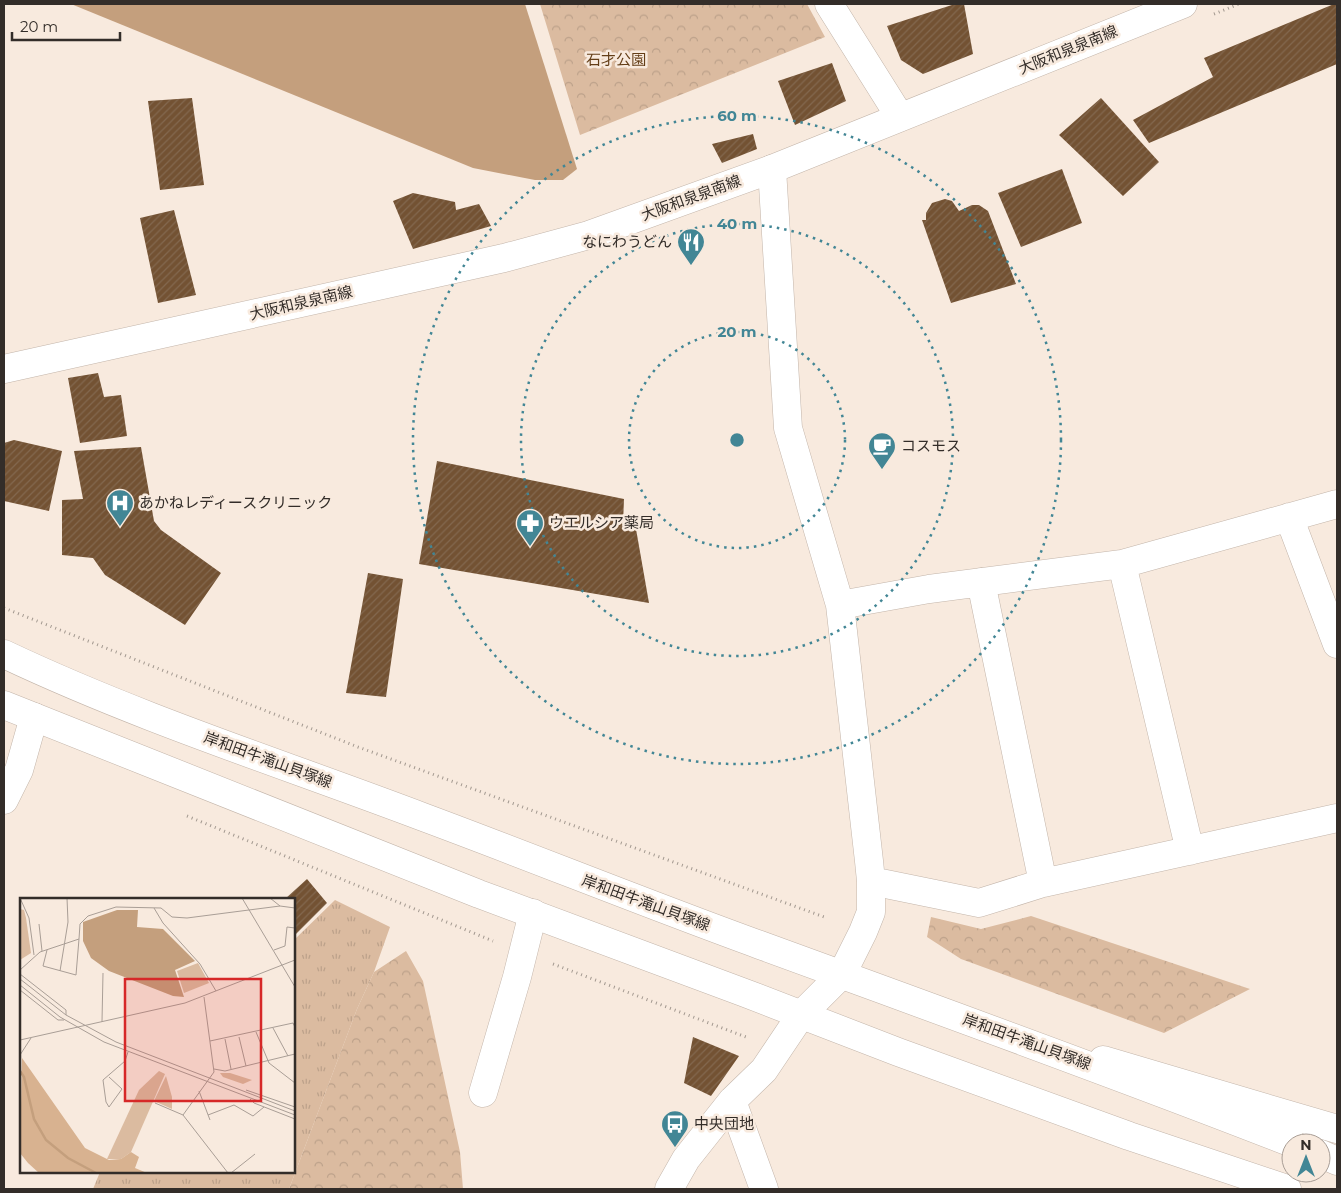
<svg xmlns="http://www.w3.org/2000/svg" width="1341" height="1193" viewBox="0 0 1341 1193" font-family="Montserrat,'Noto Sans JP',sans-serif">
	<defs>
		<pattern id="grass-tufts" width="24" height="20" patternUnits="userSpaceOnUse" patternTransform="scale(1.25)"><rect width="24" height="20" fill="#dbbba0"/><path d="M3 7l-1-3M5 7V3M7 7l1-3M15 17l-1-3M17 17v-4M19 17l1-3" fill="none" stroke="#bca18a"/></pattern>
		<pattern id="park-crowns" width="20" height="18" patternUnits="userSpaceOnUse" patternTransform="scale(1.25)"><rect width="20" height="18" fill="#dbbba0"/><path d="M2 6a3 3 0 1 1 6 0M12 15a3 3 0 1 1 6 0" fill="none" stroke="#bca18a"/></pattern>
		<pattern id="building-hatch" width="6" height="6" patternUnits="userSpaceOnUse" patternTransform="scale(1.25)"><rect width="6" height="6" fill="#735233"/><path d="M-1 1l2-2M0 6l6-6M5 7l2-2" fill="none" stroke="#83684f"/></pattern>
	</defs>
	<rect width="100%" height="100%" fill="#f8eade"/>
	<!-- grass -->
	<path fill="url(#grass-tufts)" d="M335,900L390,927L374,972L357,1009L289,1189H93L100,1172H294V940Z"/>
	<!-- park -->
	<path fill="url(#park-crowns)" d="M540,4H807L825,37L580,135Z
		M1031,916L1250,989L1164,1033L961,959L927,937L931,917L981,929Z
		M406,951L423,981L460,1152L463,1189H289L357,1009L374,972Z"/>
	<!-- water -->
	<path fill="#c49f7d" d="M71,4H525L577,169L563,180H535L473,168Z"/>
	<!-- building -->
	<path fill="url(#building-hatch)" d="M955,4H964L973,54L923,74L901,60L887,26Z
		M1334,4H1337V64L1149,143L1133,120L1213,77L1204,58Z
		M832,63L846,101L795,125L778,81Z
		M192,98L204,185L160,190L148,101Z
		M1101,98L1159,162L1123,196L1059,135Z
		M753,134L757,149L722,163L712,144Z
		M1062,169L1082,223L1021,247L998,193Z
		M413,193L455,202L456,210L479,204L491,226L413,249L393,201Z
		M945,199L952,201L959,211L972,205H979L988,211L1016,284L951,303L922,220H926V213L932,203Z
		M174,210L196,295L158,303L140,218Z
		M98,373L104,397L121,395L127,436L80,443L68,378Z
		M14,440L62,451L49,511L4,501V443Z
		M141,447L154,521L161,530L221,573L185,625L105,575L93,558L62,555V500L83,499L74,451Z
		M437,461L624,499L623,524L636,529L649,603L419,564Z
		M368,573L403,579L386,697L346,693Z
		M307,879L327,903L294,936V899H285Z
		M693,1037L739,1056L711,1096L684,1083Z"/>
	<g fill="none" stroke-linecap="round" stroke-linejoin="round">
		<!-- minor casing -->
		<g stroke="#c3b5aa" stroke-width="29">
			<path id="minor" d="M829,4L900,117
				M1289,517L1337,644
				M1122,564L1190,851
				M981,582L1043,883
				M840,605L929,589L1122,564L1337,504
				M4,800L19,770L34,717
				M871,881L979,903L1043,883L1337,818
				M1103,1060L1337,1129
				M483,1093L517,977L533,913
				M732,1101L764,1189
				M669,1189L686,1159L732,1101L764,1070L801,1015L842,974L863,932L871,912V881L869,861L840,605L788,428L772,169"/>
		</g>
		<!-- major casing -->
		<g stroke="#c3b5aa" stroke-width="29">
			<path id="major" d="M4,369L504,258L589,235L772,169L1183,4
				M4,654C139,718 283,764 423,817C536,859 647,904 760,945C938,1010 1116,1074 1292,1143
				M4,705L479,894L745,993L898,1052L1129,1136L1287,1189
				M1321,1154L1337,1161"/>
		</g>
		<!-- path -->
		<path stroke="#a2988f" stroke-width="3" stroke-dasharray="1 4" stroke-linecap="butt" d="M1214,14L1239,4
			M4,608L358,747L827,918
			M187,816L493,941
			M553,964L746,1037"/>
		<!-- minor -->
		<use href="#minor" stroke="#fff" stroke-width="28"/>
		<!-- major -->
		<use href="#major" stroke="#fff" stroke-width="28"/>
	</g>
	<!-- distance rings -->
	<g fill="none" stroke="#428695" stroke-width="2.5" stroke-dasharray="2.5 5">
		<circle cx="737" cy="440" r="108"/>
		<circle cx="737" cy="440" r="216"/>
		<circle cx="737" cy="440" r="324"/>
	</g>
	<!-- icons -->
	<defs>
		<g id="restaurant-pin" transform="scale(1.4375)"><path d="M0 17L-7.5 6A9.5 9.5 0 1 1 7.5 6Z" fill="#428695" stroke="#f8eade"/><path d="M-5-6h1v4h1v-4h1v4h1v-4h1v5L-1.5 .5V6h-2V.5L-5-1ZM5-6V6H3V1.5H1.5Q1.5-4 5-6Z" fill="#fff"/></g>
		<g id="cafe-pin" transform="scale(1.4375)"><path d="M0 17L-7.5 6A9.5 9.5 0 1 1 7.5 6Z" fill="#428695" stroke="#f8eade"/><path d="M-5.5-4.5H6V0H3Q3 3.5 0 3.5H-2.5Q-5.5 3.5-5.5 0ZM3-3.2v2h1.7v-2ZM-6 4.5H4V6H-6Z" fill="#fff"/></g>
		<g id="hospital-pin" transform="scale(1.4375)"><path d="M0 17L-7.5 6A9.5 9.5 0 1 1 7.5 6Z" fill="#428695" stroke="#f8eade"/><path d="M-5-5h3v3.5h4V-5h3V5h-3V1.5h-4V5h-3Z" fill="#fff"/></g>
		<g id="pharmacy-pin" transform="scale(1.4375)"><path d="M0 17L-7.5 6A9.5 9.5 0 1 1 7.5 6Z" fill="#428695" stroke="#f8eade"/><path d="M-2-6h4v4h4v4h-4v4h-4v-4h-4v-4h4Z" fill="#fff"/></g>
		<g id="bus-pin" transform="scale(1.4375)"><path d="M0 17L-7.5 6A9.5 9.5 0 1 1 7.5 6Z" fill="#428695" stroke="#f8eade"/><path d="M-5-6H5V4H4V6H2V4H-2V6H-4V4H-5ZM-3.5-4V0h7V-4ZM-3.5 1.2v1.5H-2V1.2ZM2 1.2v1.5H3.5V1.2Z" fill="#fff"/></g>
	</defs>
	<g fill-rule="evenodd">
		<use href="#restaurant-pin" x="691" y="242"/>
		<use href="#cafe-pin" x="882" y="446"/>
		<use href="#hospital-pin" x="120" y="503"/>
		<use href="#pharmacy-pin" x="530" y="523"/>
		<use href="#bus-pin" x="675" y="1124"/>
	</g>
	<g text-anchor="middle" stroke-width="5" stroke-linejoin="round" paint-order="stroke">
		<!-- street labels -->
		<g font-size="15" fill="#332d29" stroke="#f8eade">
			<text transform="translate(1068 50) rotate(-22)" y="5">大阪和泉泉南線</text>
			<text transform="translate(691 198) rotate(-20)" y="5">大阪和泉泉南線</text>
			<text transform="translate(301 303) rotate(-13)" y="5">大阪和泉泉南線</text>
			<text transform="translate(268 760) rotate(20)" y="5">岸和田牛滝山貝塚線</text>
			<text transform="translate(646 903) rotate(20)" y="5">岸和田牛滝山貝塚線</text>
			<text transform="translate(1027 1042) rotate(20)" y="5">岸和田牛滝山貝塚線</text>
		</g>
		<!-- park labels -->
		<g font-size="15" fill="#643e17" stroke="#f8eade">
			<text x="616" y="65">石才公園</text>
		</g>
		<!-- poi labels -->
		<g font-size="15" fill="#332d29" stroke="#f8eade" text-anchor="start">
			<text x="672" y="247" text-anchor="end">なにわうどん</text>
			<text x="901" y="451">コスモス</text>
			<text x="139" y="508">あかねレディースクリニック</text>
			<text x="549" y="528">ウエルシア薬局</text>
			<text x="694" y="1129">中央団地</text>
		</g>
	</g>
	<!-- overview -->
	<g transform="translate(20 898)">
		<rect width="275" height="275" fill="#f8eade"/>
		<path d="M139,173L145,176L111,254L101,261H87L119,192Z" fill="#dbbba0"/>
		<path d="M2,160L65,250L89,262L101,261L111,254L119,259L115,270L127,275H19L8,265L0,255Z" fill="#d8b290"/>
		<path d="M0,11L4,12L6,20L11,55L0,62Z" fill="#dbbba0"/>
		<path d="M178,65L189,85L164,95L157,73ZM200,175H210L232,182L223,186L203,179ZM146,178L152,199V211L134,203Z" fill="#dbbba0"/>
		<path d="M97,12H118L117,29L143,31L175,63L155,72L164,99L153,98L89,73L71,60L63,43V24Z" fill="#c49f7d"/>
		<path fill="none" stroke="#c49f7d" stroke-width="2.5" d="M0,173L4,179L14,221L26,242L48,260L76,275"/>
		<path fill="none" stroke="#a99e96" stroke-width="1" d="M0,0L9,20L14,57M222,0L275,89M250,0L260,8L275,10M134,10L143,25L180,66L196,93M19,26L22,53M27,52L23,68L56,77L59,41M254,52L265,48L267,29L275,30M0,72L20,54L59,41L60,26L68,18L96,9L141,10L152,19L167,20L260,8M40,73L48,24L47,0M0,76L46,112V117M0,81L46,117L96,144L275,213M0,87L40,119L84,144L275,217M0,92L38,122H44M82,124L83,75M253,130L268,158M236,134L249,165L275,185M219,139L226,168M205,141L211,171M0,142L165,105L275,62M190,143L273,125L275,129M0,157L11,140M194,171L205,173L275,156M89,179L102,191L89,209L86,204L83,182L105,163L108,154M226,192L275,209M179,193L190,222M230,201L234,205L275,221M135,205L163,217L208,275M163,217L194,174L184,99M188,217L214,207L233,218L244,209M211,275L235,256"/>
		<path fill="#d62828" fill-opacity="0.15" stroke="#d62828" stroke-width="2.5" d="M105,81H241V203H105Z"/>
		<rect width="275" height="275" fill="none" stroke="#332d29" stroke-width="2.5"/>
	</g>
	<circle cx="737" cy="440" r="8" fill="#428695" stroke="#f8eade" stroke-width="2.5"/>
	<g font-size="15" text-anchor="middle" font-weight="bold" fill="#428695" stroke="#f8eade" stroke-width="5" stroke-linejoin="round" paint-order="stroke">
		<text x="737" y="121">60 m</text>
		<text x="737" y="229">40 m</text>
		<text x="737" y="337">20 m</text>
	</g>
	<!-- border -->
	<rect width="1341" height="1193" fill="none" stroke="#332d29" stroke-width="10"/>
	<!-- north arrow -->
	<g transform="translate(1306 1158)"><circle r="24" fill="#f8eade" stroke="#a99e96"/>
	<path d="M0-4L9 19L0 12L-9 19Z" fill="#428695"/>
	<text y="-8" font-size="14" font-weight="bold" text-anchor="middle" fill="#332d29">N</text>
	</g>
	<!-- scale -->
	<path d="M12 32v8h108v-8" fill="none" stroke="#332d29" stroke-width="2.5"/>
	<text x="20" y="32" font-size="15" fill="#332d29" stroke="#f8eade" stroke-width="4" paint-order="stroke">20 m</text>
</svg>
